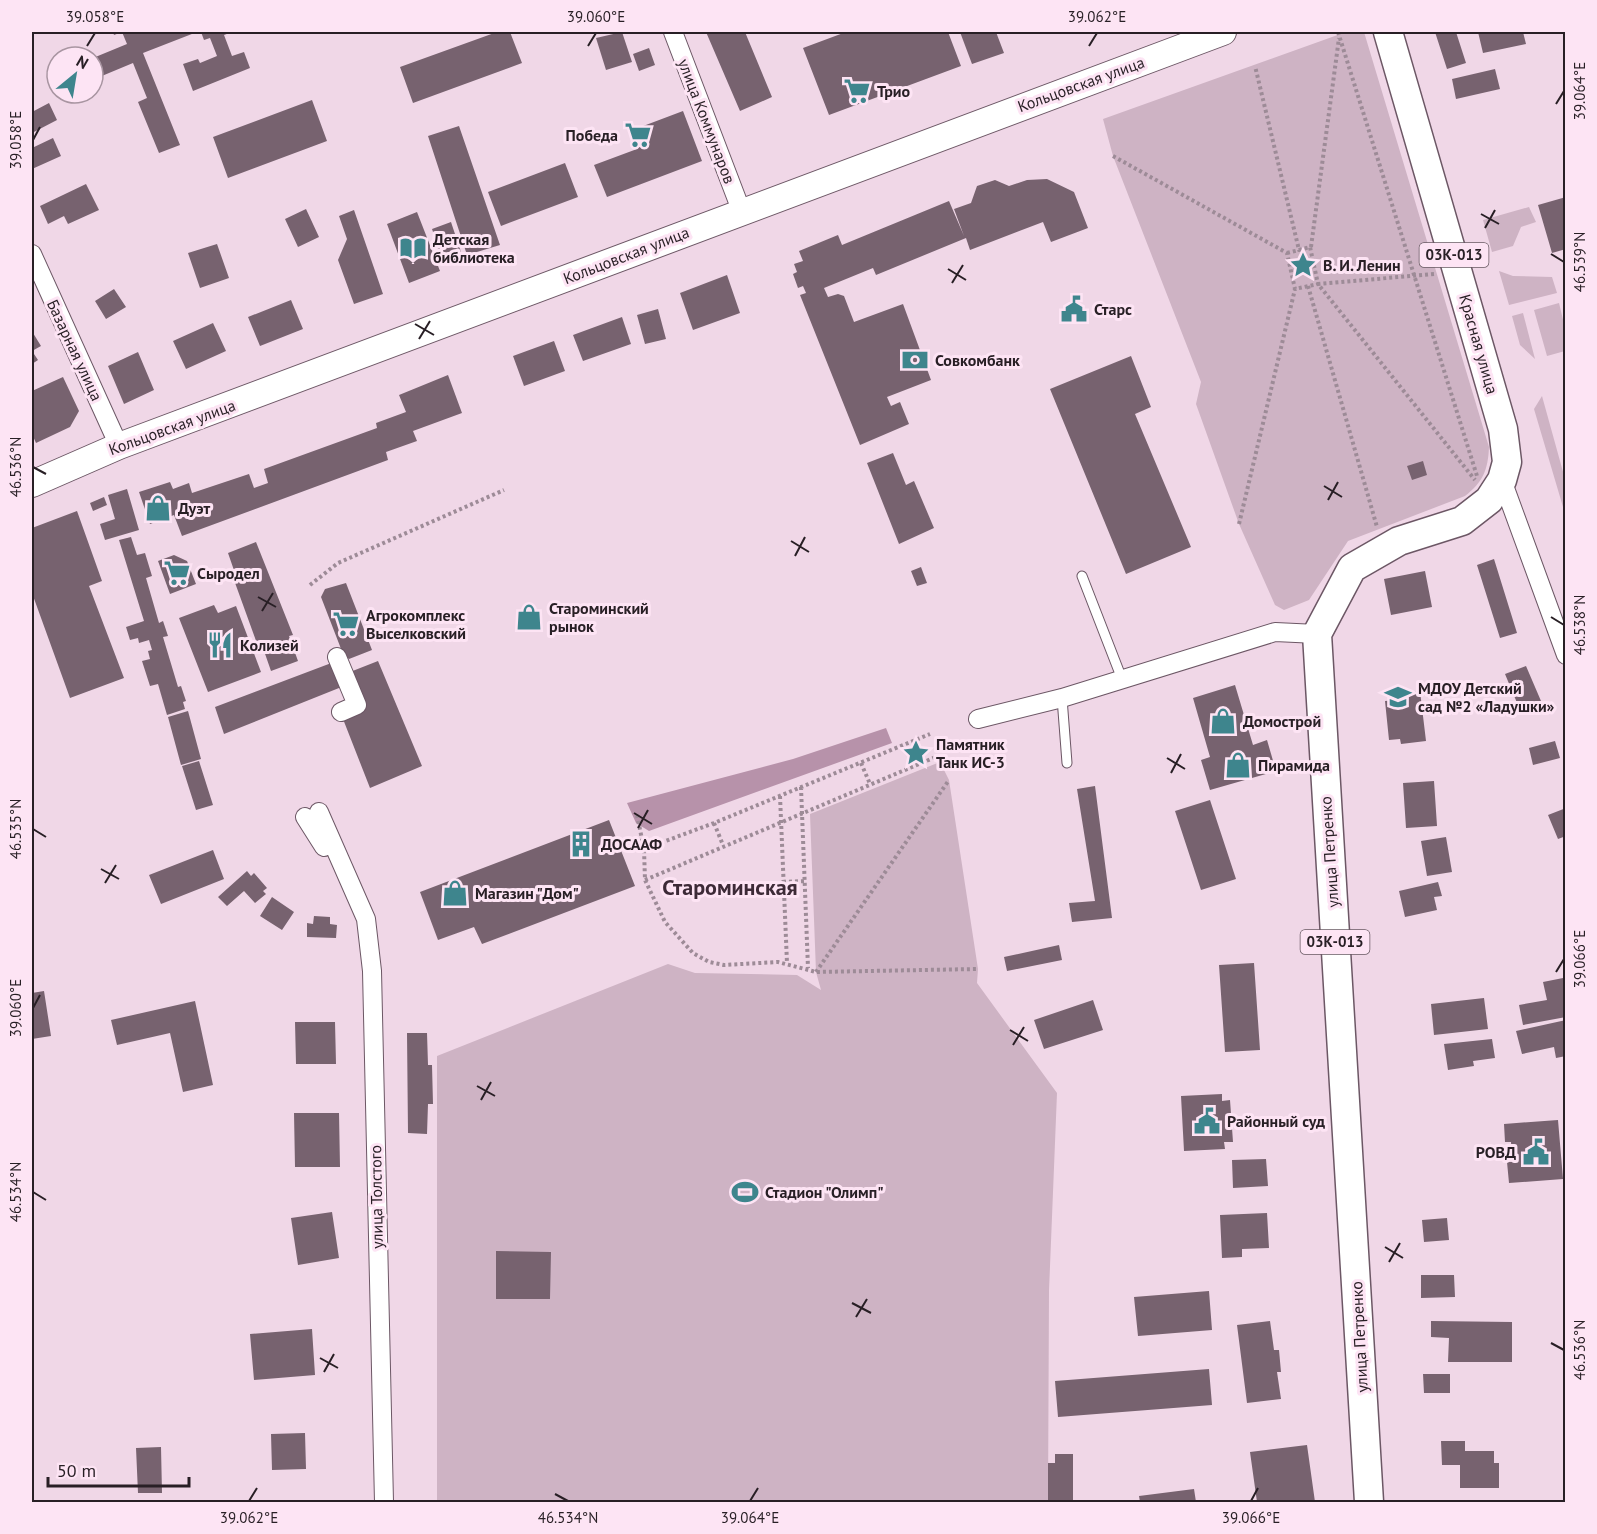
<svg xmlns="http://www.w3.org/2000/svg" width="1597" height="1534" viewBox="0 0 1597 1534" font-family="'PT Sans',sans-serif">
	<rect width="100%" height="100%" fill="#f0d7e7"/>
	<!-- green -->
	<path fill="#ceb3c4" d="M1346,32H1364L1489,447C1488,470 1483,482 1465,496L1348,541L1309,600L1284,610L1275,605L1239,524L1196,404L1201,382L1113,156L1103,119Z
		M1529,207L1536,222L1521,227L1513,246L1492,252L1483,220Z
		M1499,271L1513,276L1552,277L1557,293L1509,305Z
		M1559,303L1565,328V351L1547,356L1534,310Z
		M1523,313L1535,359L1520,345L1512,316Z
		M1542,396L1565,479V507H1563L1534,409Z
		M940,762L949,780L978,969L977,983L1057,1093L1049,1291L1048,1502H437V1056L668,964L695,973L797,975L821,990L816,972L810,814Z"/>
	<!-- forest -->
	<path fill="#b792aa" d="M886,728L892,743L649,831L636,823L627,803L793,759Z"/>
	<!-- building -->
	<path fill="#77626f" d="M113,32H197L143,53L180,145L159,153L138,102L147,98L133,63L97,78L93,58L127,44L122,32L114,35Z
		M201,32H232L224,35L232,56L244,52L250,68L193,91L183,64L198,59L200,63L217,56L210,38L204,40Z
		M497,32H510L522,63L413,103L400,67Z
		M622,32L632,62L606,70L596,38Z
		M706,32H745L772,97L740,111Z
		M846,32H948L961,66L829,115L803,48Z
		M960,32H996L1004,53L972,64Z
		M1435,32H1456L1466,63L1447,69Z
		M1478,32H1523L1526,44L1483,53Z
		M649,48L655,65L639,71L633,54Z
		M1495,69L1500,89L1456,99L1452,79Z
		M312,100L327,141L228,178L213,137Z
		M49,103L57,120L32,133V112Z
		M683,111L702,161L607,197L594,165L637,149L630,131Z
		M459,126L500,245L467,255L428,136Z
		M53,138L61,156L32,169V148Z
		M565,163L578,197L501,226L488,192Z
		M1047,179L1074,192L1088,228L1051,242L1043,222L970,250L966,238L876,275L873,268L824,288L828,297L838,294L844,296L854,322L903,304L931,380L887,397L891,406L900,402L909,424L860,445L800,295L806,293L803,286L798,288L793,274L797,272L794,264L803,261L799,251L838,235L842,245L949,201L964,236L954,209L971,203L977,186L995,180L1009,186L1027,180Z
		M86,184L99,210L68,224L64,216L48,224L40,206Z
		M1566,197V249L1552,253L1538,205Z
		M306,209L319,237L298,247L285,219Z
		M354,210L383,294L354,304L338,260L347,239L339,216Z
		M417,212L440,271L409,283L387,224Z
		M451,222L463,258L444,264L432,229Z
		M217,244L229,278L200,288L188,253Z
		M727,275L740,313L693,330L680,293Z
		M114,289L126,307L106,319L95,301Z
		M291,300L303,329L260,346L248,317Z
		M658,309L666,339L645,344L637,315Z
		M622,317L631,344L583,361L573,335Z
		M213,323L226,351L186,369L173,341Z
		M33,333L41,346L32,351L38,360L32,364Z
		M554,341L565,371L524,386L513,356Z
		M138,352L154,390L124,404L108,366Z
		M1131,356L1151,407L1135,414L1191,547L1126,574L1050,389Z
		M448,375L462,413L413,431L417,441L386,452L388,460L182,536L174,515L150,524L139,492L170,482L173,489L189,483L192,493L249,474L254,488L268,483L264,469L377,428L376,423L406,412L399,395Z
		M63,377L79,411L70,427L36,443L32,434V391Z
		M893,453L906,485L914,481L934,528L899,544L867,463Z
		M1423,461L1427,475L1412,480L1407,466Z
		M127,489L139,530L105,540L100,524L115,519L108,495Z
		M104,497L107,505L93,511L90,503Z
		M77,511L102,581L89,586L124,678L70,698L32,593V528Z
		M131,537L137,555L145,553L152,576L146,578L159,623L163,621L168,636L163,637L178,687L181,686L186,701L183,702L185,709L167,715L158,684L150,686L142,661L150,659L148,651L152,650L149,640L139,643L138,638L130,640L126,627L144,621L119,540Z
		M256,542L293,635L289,636L298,661L271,671L263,648L259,649L234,580L237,579L228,553Z
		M174,555L187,561L196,584L170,594L158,561Z
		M1494,559L1517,633L1500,638L1477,565Z
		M921,567L927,583L917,586L911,571Z
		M1425,571L1432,607L1391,615L1384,579Z
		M346,583L372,650L349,659L343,654L321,597L325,589Z
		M214,605L218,613L236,606L261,672L208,692L179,618Z
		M378,661L422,766L370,788L343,719L365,710L350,672Z
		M334,662L344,686L224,734L215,707Z
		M1526,666L1541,701L1520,710L1505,674Z
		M1235,685L1253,745L1267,740L1276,771L1210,790L1201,760L1210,757L1193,698Z
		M1420,691L1426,741L1401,744L1400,739L1389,740L1385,701L1396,700L1395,694Z
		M188,711L201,759L181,765L168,717Z
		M1555,741L1560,758L1533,765L1529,748Z
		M199,761L213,805L196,810L182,766Z
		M1434,781L1437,826L1406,828L1403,783Z
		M1095,786L1112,918L1072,922L1069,903L1095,901L1077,789Z
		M1210,800L1236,879L1201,890L1175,811Z
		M1566,808V836L1558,839L1548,815Z
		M609,820L635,886L482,944L474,927L438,940L420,892Z
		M1446,837L1452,872L1427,876L1421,841Z
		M213,850L224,879L161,904L149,875Z
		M247,871L251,876L254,873L267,888L263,891L266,894L255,903L244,891L227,906L218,897Z
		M1438,882L1442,896L1434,897L1437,910L1405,917L1399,891Z
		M272,897L294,912L282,930L260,916Z
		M314,916L330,917V924L337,925L336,938L307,937V923L313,924Z
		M1059,945L1062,960L1007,971L1004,957Z
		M1254,963L1260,1050L1225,1052L1219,965Z
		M1563,978L1566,1017L1523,1025L1519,1005L1547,1000L1543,982Z
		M44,991L51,1036L32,1039V993Z
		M1484,998L1488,1029L1434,1035L1431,1004Z
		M1093,1000L1103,1030L1044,1049L1034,1020Z
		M195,1001L213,1085L183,1092L170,1033L117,1045L111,1020Z
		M1566,1020V1056L1556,1058L1554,1047L1522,1054L1516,1031Z
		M295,1022H335L336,1064H296Z
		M407,1033H427L428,1065H432L433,1104H428L427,1134L408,1133Z
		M1492,1039L1495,1058L1473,1061L1474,1066L1448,1070L1444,1044Z
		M1222,1094V1101L1230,1100L1233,1142H1224L1225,1149L1184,1151L1181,1096Z
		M294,1113H339L340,1167H295Z
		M1558,1120L1563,1179L1509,1183L1507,1162H1512L1511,1142H1505L1504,1124Z
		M1266,1159L1268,1186L1233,1188L1232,1160Z
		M332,1212L339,1258L298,1265L291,1218Z
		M1267,1213L1269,1248L1242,1249V1257L1222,1258L1220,1215Z
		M1447,1218L1449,1240L1424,1242L1422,1220Z
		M496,1251L551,1252L550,1299H496Z
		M1421,1275H1454L1455,1297L1421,1298Z
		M1209,1291L1212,1330L1138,1336L1134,1297Z
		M1270,1321L1274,1350H1279L1281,1372H1277L1281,1399L1247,1403L1237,1325Z
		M1431,1321L1512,1322V1362H1448L1449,1338L1431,1337Z
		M312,1329L315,1375L254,1380L250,1334Z
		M1209,1369L1212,1405L1058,1417L1055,1381Z
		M1423,1374H1450V1393H1424Z
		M305,1433L306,1469L272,1470L271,1434Z
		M1441,1441H1465V1451H1494V1463H1499V1488H1460V1465H1442Z
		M1307,1445L1315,1502H1257L1250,1452Z
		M161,1447L162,1493H138L136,1448Z
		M1055,1454H1073V1502H1048V1463H1055Z
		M1194,1489L1196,1502H1140L1139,1496Z"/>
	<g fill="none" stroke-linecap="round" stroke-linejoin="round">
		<!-- lane casing -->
		<g stroke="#6c5765" stroke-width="11">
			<path id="lane" d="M1082,576L1122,679
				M1062,698L1067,763"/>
		</g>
		<!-- street casing -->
		<g stroke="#6c5765" stroke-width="20">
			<path id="street" d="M673,32L741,210
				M32,254L119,446
				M1502,480L1566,655
				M337,657L357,705L341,712
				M978,719L1062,698L1275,632L1317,634
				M319,812L366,919L372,971L384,1502
				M305,817L324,847"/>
		</g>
		<!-- secondary casing -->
		<g stroke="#6c5765" stroke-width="28">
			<path id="secondary" d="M32,484L119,446L1223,32"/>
		</g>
		<!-- primary casing -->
		<g stroke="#6c5765" stroke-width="31">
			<path id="primary" d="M1369,1502L1317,634L1352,568L1399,541L1462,521L1489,500L1502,480L1507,462L1503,429L1388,32"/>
		</g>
		<!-- path -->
		<path stroke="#9d8b97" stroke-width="4" stroke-dasharray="3 3" stroke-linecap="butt" d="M1338,32L1477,476
			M1113,156L1287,253L1295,289L1318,284L1310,247L1299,250L1255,66
			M1311,247L1339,38
			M1287,253L1299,250
			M1434,274L1318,284L1475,480
			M1308,286L1377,527
			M1239,524L1295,289
			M310,585L338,563L504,490
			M861,763L870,784
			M801,787L808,968
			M780,796L787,963
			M637,815L644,849L645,880L665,922L693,953L709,962L724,965L778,962L816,972L978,969
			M714,823L723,845
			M644,849L714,823L930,734
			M645,880L938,756
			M783,882L804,881
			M816,972L949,780"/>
		<!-- lane -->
		<use href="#lane" stroke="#fff" stroke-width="9"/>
		<!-- street -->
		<use href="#street" stroke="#fff" stroke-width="18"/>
		<!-- secondary -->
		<use href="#secondary" stroke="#fff" stroke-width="26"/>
		<!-- primary -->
		<use href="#primary" stroke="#fff" stroke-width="28"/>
	</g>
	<!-- ticks -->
	<path fill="none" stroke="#281f25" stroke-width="2" d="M87,46L95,33M588,46L596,33M1089,46L1097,33M1556,104L1564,91M33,140L40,127M1481,214L1499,224M1485,228L1495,210M1551,254L1564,262M948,269L966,280M952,283L963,265M415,324L434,335M419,339L430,321M33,467L46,474M1324,486L1342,497M1328,500L1338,482M791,541L809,552M795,556L805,537M258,597L276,607M262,611L273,593M1551,617L1564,625M1167,758L1185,769M1171,773L1181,754M634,813L652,824M638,828L648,810M33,829L46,837M101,869L119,879M105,883L116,865M1556,972L1564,959M33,1008L40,995M1010,1030L1028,1041M1013,1045L1024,1027M477,1086L495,1096M481,1100L491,1082M33,1192L46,1200M1385,1247L1403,1258M1389,1262L1400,1243M852,1303L871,1313M856,1317L867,1299M1551,1343L1564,1350M320,1358L338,1368M324,1372L334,1354M555,1494L568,1501M249,1501L257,1488M750,1501L758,1488M1251,1501L1258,1488"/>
	<!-- icons -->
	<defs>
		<g id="supermarket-bare" transform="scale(2.07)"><path d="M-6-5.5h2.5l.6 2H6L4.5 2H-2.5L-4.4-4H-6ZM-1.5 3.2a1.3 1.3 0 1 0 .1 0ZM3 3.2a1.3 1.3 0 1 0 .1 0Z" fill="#3e858d" stroke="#fde4f4" stroke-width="2.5" paint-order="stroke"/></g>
		<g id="library-bare" transform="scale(2.07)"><path d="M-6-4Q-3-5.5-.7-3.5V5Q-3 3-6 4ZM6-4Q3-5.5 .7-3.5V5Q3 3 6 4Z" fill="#3e858d" stroke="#fde4f4" stroke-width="2.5" paint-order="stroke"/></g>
		<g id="sight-bare" transform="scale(2.07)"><path d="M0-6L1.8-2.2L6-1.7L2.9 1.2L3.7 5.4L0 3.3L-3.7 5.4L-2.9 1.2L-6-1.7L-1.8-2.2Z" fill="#3e858d" stroke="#fde4f4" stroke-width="2.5" paint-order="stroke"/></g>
		<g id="civic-bare" transform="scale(2.07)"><path d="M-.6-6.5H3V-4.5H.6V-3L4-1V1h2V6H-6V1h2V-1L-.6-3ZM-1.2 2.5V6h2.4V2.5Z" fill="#3e858d" stroke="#fde4f4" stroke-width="2.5" paint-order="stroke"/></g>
		<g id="bank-bare" transform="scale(2.07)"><path d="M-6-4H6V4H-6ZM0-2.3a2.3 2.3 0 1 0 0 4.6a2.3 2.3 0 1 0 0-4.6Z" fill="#3e858d" stroke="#fde4f4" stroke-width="2.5" paint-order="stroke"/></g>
		<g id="shop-bare" transform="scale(2.07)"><path d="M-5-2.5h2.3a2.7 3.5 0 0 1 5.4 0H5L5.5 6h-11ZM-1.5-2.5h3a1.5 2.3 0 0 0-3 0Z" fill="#3e858d" stroke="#fde4f4" stroke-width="2.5" paint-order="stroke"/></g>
		<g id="restaurant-bare" transform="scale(2.07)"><path d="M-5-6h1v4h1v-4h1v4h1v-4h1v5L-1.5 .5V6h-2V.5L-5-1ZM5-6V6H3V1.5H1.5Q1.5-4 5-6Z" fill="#3e858d" stroke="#fde4f4" stroke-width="2.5" paint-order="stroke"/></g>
		<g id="school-bare" transform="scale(2.07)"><path d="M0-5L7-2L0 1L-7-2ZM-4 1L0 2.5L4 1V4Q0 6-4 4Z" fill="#3e858d" stroke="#fde4f4" stroke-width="2.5" paint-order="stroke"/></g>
		<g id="building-bare" transform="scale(2.07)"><path d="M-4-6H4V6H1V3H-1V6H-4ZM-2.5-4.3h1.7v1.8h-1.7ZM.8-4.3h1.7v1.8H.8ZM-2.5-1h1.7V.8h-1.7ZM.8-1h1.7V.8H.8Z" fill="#3e858d" stroke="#fde4f4" stroke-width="2.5" paint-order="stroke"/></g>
		<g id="stadium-bare" transform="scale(2.07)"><path d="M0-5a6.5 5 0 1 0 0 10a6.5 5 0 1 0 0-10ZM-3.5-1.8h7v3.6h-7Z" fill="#3e858d" stroke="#fde4f4" stroke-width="2.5" paint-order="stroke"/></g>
	</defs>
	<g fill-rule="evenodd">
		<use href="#supermarket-bare" x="857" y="91"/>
		<use href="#supermarket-bare" x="638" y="135"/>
		<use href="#library-bare" x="413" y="248"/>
		<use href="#sight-bare" x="1303" y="265"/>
		<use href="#civic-bare" x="1074" y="309"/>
		<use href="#bank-bare" x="915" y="360"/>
		<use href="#shop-bare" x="158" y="508"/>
		<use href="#supermarket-bare" x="177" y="573"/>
		<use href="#shop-bare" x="529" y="617"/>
		<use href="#supermarket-bare" x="346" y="624"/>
		<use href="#restaurant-bare" x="220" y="645"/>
		<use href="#school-bare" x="1398" y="697"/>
		<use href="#shop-bare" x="1223" y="721"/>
		<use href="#sight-bare" x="916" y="753"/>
		<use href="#shop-bare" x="1238" y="765"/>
		<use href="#building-bare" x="581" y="844"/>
		<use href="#shop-bare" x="455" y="893"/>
		<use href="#civic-bare" x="1207" y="1121"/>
		<use href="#civic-bare" x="1536" y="1152"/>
		<use href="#stadium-bare" x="745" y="1192"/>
	</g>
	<g text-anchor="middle" stroke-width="6" stroke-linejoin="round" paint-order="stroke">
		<!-- shield labels -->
		<g fill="#fde4f4" stroke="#685a63" stroke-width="1.5">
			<rect x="1419.5" y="243" width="69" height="24" rx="4.5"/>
			<rect x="1300.5" y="930" width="69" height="24" rx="4.5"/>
		</g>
		<g font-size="15" font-weight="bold" fill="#281f25">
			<text x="1454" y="260">03К-013</text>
			<text x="1335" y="947">03К-013</text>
		</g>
		<!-- street labels -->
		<g font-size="16" fill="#281f25" stroke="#fde4f4">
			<text transform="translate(1081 84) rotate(-20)" y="6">Кольцовская улица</text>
			<text transform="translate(707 121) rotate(69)" y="6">улица Коммунаров</text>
			<text transform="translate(626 255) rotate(-21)" y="6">Кольцовская улица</text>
			<text transform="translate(1479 344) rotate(74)" y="6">Красная улица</text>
			<text transform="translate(75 350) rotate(65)" y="6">Базарная улица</text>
			<text transform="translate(172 427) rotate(-20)" y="6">Кольцовская улица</text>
			<text transform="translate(1329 852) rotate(-94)" y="6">улица Петренко</text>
			<text transform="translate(376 1197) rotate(-91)" y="6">улица Толстого</text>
			<text transform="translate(1359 1337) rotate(-93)" y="6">улица Петренко</text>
		</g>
		<!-- poi labels -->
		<g font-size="16" font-weight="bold" fill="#281f25" stroke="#fde4f4" text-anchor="start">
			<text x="877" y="97">Трио</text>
			<text x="618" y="141" text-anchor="end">Победа</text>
			<text x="433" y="245">Детская<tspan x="433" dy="18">библиотека</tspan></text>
			<text x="1323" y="271">В. И. Ленин</text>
			<text x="1094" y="315">Старс</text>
			<text x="935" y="366">Совкомбанк</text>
			<text x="178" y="514">Дуэт</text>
			<text x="197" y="579">Сыродел</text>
			<text x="549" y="614">Староминский<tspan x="549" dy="18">рынок</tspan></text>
			<text x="366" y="621">Агрокомплекс<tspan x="366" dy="18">Выселковский</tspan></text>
			<text x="240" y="651">Колизей</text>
			<text x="1418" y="694">МДОУ Детский<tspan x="1418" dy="18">сад №2 «Ладушки»</tspan></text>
			<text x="1243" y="727">Домострой</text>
			<text x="936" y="750">Памятник<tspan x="936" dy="18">Танк ИС-3</tspan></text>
			<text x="1258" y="771">Пирамида</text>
			<text x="601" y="850">ДОСААФ</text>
			<text x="475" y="899">Магазин "Дом"</text>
			<text x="1227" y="1127">Районный суд</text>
			<text x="1516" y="1158" text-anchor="end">РОВД</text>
			<text x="765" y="1198">Стадион "Олимп"</text>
		</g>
		<!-- district labels -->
		<g font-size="22" font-weight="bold" fill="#3d2a37" stroke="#fde4f4">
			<text x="730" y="895">Староминская</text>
		</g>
	</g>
	<!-- border -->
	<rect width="1597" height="1534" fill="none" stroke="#fde4f4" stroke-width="66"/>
	<!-- north arrow -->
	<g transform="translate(75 75) rotate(30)"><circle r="28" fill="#fde4f4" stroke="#a895a1" stroke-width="1.5"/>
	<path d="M0-4.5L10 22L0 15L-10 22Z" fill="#3e858d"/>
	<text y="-9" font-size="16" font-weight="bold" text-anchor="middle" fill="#281f25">N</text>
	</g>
	<!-- scale -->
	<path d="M48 1477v9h141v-9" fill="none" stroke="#281f25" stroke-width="3"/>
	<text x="57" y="1477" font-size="18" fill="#281f25" stroke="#fde4f4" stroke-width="4.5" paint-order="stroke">50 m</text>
	<rect x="33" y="33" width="1531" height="1468" fill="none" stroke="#281f25" stroke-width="2"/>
	<g font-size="15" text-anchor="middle" fill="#281f25">
		<text x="95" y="22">39.058°E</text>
		<text x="596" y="22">39.060°E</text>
		<text x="1097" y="22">39.062°E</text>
		<text transform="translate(1580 91) rotate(-90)" y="5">39.064°E</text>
		<text transform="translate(16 140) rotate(-90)" y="5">39.058°E</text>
		<text transform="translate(1580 262) rotate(-90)" y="5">46.539°N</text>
		<text transform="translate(16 467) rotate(-90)" y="5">46.536°N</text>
		<text transform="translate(1580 625) rotate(-90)" y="5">46.538°N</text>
		<text transform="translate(16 829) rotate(-90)" y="5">46.535°N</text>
		<text transform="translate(1580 959) rotate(-90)" y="5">39.066°E</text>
		<text transform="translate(16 1008) rotate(-90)" y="5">39.060°E</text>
		<text transform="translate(16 1192) rotate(-90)" y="5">46.534°N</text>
		<text transform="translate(1580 1350) rotate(-90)" y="5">46.536°N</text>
		<text x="249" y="1523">39.062°E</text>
		<text x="568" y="1523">46.534°N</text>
		<text x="750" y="1523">39.064°E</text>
		<text x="1251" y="1523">39.066°E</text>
	</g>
</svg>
